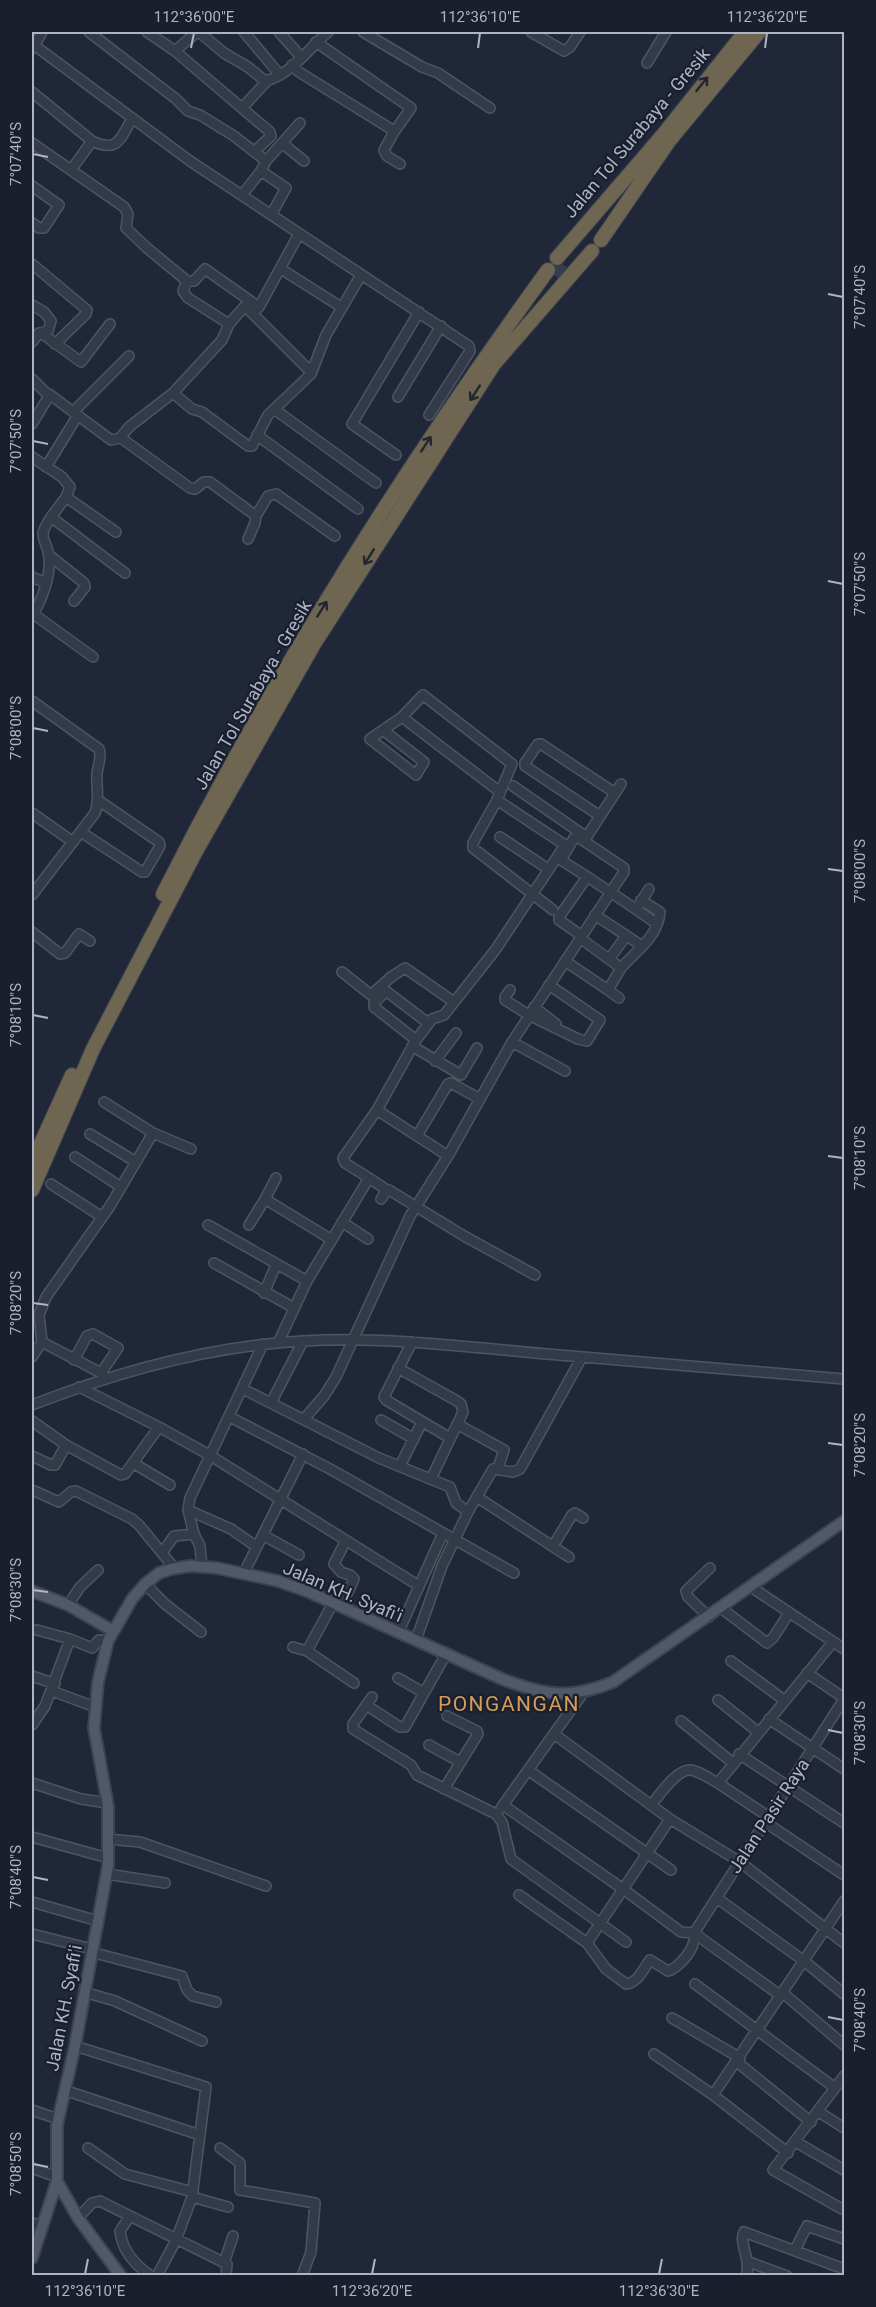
<svg xmlns="http://www.w3.org/2000/svg" width="876" height="2307" viewBox="0 0 876 2307" font-family="Roboto,sans-serif">
	<rect width="100%" height="100%" fill="#202738"/>
	<g fill="none" stroke-linecap="round" stroke-linejoin="round">
		<!-- highway-tunnel -->
		<path stroke="#353c4d" stroke-width="14" stroke-dasharray="14 7" stroke-linecap="butt" d="M554,275L563,263"/>
		<!-- minor casing -->
		<g stroke="#4e5463" stroke-width="12">
			<path id="minor" d="M89,32L176,99L188,111L200,115L234,136L266,161
				M147,32L175,51L270,132L271,136L255,151
				M199,32L224,53L248,67L265,81C290,76 309,48 328,32
				M244,32L280,75
				M279,32L301,57
				M363,32L422,67L438,73L490,108
				M531,32L564,51L570,47L580,32
				M316,42L411,108L394,132
				M34,45L190,161L469,346L470,351L429,415
				M33,48L42,32
				M175,51L197,32
				M647,63L666,32
				M292,65L299,72L391,129L394,132L384,150L387,156L400,164
				M32,92L92,141C118,153 120,139 132,119
				M242,108L267,81
				M32,143L124,207L128,214L126,228L147,248L187,281H194L205,269L259,307L257,309L245,306
				M282,143L304,161
				M71,170L92,141
				M261,171L286,188L271,215
				M32,186L59,205L44,228H39L32,223
				M242,195L261,171L266,161L300,123
				M32,264L87,310L86,314L55,344
				M281,269L341,307
				M187,281L183,291L188,298L229,324
				M32,305L44,312L51,321L48,331L39,333
				M245,306L311,372
				M259,307L299,234
				M32,342L39,333L44,335L81,362L110,324
				M32,379L49,396L32,424
				M173,393L192,409L202,412L248,446H252L268,415L311,374L326,335L361,275
				M49,394L111,440L120,438L129,427L173,393L222,340L229,324L245,306
				M398,397L441,326
				M274,409L376,483
				M73,412L129,356
				M257,435L358,509
				M121,438L190,488L195,489L204,482H210L252,513L256,516L255,523L248,539
				M396,455L352,424L419,312
				M32,457L62,477L70,487L66,497L51,517L125,573
				M46,467L78,415
				M66,497L116,532
				M256,516L268,496L276,494L335,536
				M49,555L84,583L85,587L74,601
				M32,577L46,583
				M32,613L93,657
				M32,617C42,599 51,578 49,557C46,535 36,540 51,517
				M32,701L99,749C102,757 98,765 97,773C96,787 100,800 95,813L32,895
				M402,717L500,792
				M383,730L424,762L416,775L370,739L402,717L423,695L512,764L497,800L473,843V848L553,910
				M513,786L585,836
				M32,813L73,842
				M600,816L525,766V763L538,744H541L615,793
				M81,832L142,872H145L160,846L159,842L98,800
				M500,837L548,869
				M584,841L621,784
				M639,905L649,889
				M595,915L642,946
				M32,932L60,954L65,953L79,934L90,941
				M582,936L559,920V917L587,877
				M580,938L621,968L608,990L619,998
				M610,958L626,936
				M565,961L608,990
				M621,968C637,950 658,937 660,912L641,900
				M342,972L371,995L391,977L405,968L454,1002
				M510,990L505,997V1000L529,1015L578,1039L587,1041L600,1020L549,985
				M534,1007L556,1024
				M416,1040L432,1019L444,1015L496,949L565,845L497,800
				M512,1042L565,1071
				M412,1046L461,1075L477,1048
				M435,1061L456,1033
				M377,1110L417,1136L448,1084L451,1083L480,1099
				M153,1133L191,1149
				M90,1134L136,1162
				M417,1136L448,1156
				M75,1157L121,1187
				M369,1178L387,1190
				M51,1184L102,1217
				M265,1199L276,1178
				M381,1199L387,1190H389L464,1236L535,1275
				M342,1222L368,1239
				M208,1225L307,1281
				M249,1225L265,1199L332,1240
				M214,1263L294,1308
				M264,1293L276,1265
				M42,1342L101,1373L105,1377
				M412,1342L384,1397L386,1400L450,1438
				M278,1343L307,1281L369,1178L345,1163L343,1158L377,1110L416,1040L374,1007V1003L386,991L428,1023
				M32,1357L42,1342L39,1315L46,1297L110,1206L153,1133L104,1102
				M74,1360L87,1336L93,1334L118,1348L101,1373
				M398,1368L457,1401L461,1404L463,1412L431,1479
				M79,1387L159,1427L211,1456L419,1586
				M243,1389L379,1458L450,1487L456,1503L468,1512
				M271,1403L303,1341
				M32,1405C119,1371 209,1346 303,1341C385,1336 466,1347 547,1354C646,1363 745,1370 844,1379
				M230,1417L330,1469L514,1573
				M304,1419L324,1396L336,1377L410,1216L448,1156L512,1042L624,872V868L584,841L577,837L574,838L561,860C594,881 626,902 657,924
				M381,1420L414,1439
				M32,1421L66,1445L121,1475L125,1474L159,1427
				M457,1424L504,1450L498,1468
				M32,1456L51,1465H55L66,1445
				M133,1463L170,1485
				M400,1466L422,1422
				M32,1490L59,1502L71,1492L76,1491L132,1519L139,1525L175,1569
				M477,1497L569,1557
				M188,1510L231,1529L257,1547
				M263,1535L299,1555
				M553,1546L572,1515L575,1513L583,1518
				M162,1553L174,1536L194,1534
				M202,1567L200,1546L194,1534L188,1510L190,1498L263,1344
				M244,1573L303,1454
				M145,1584L165,1604L201,1632
				M751,1587L844,1649
				M68,1605L80,1587L98,1570
				M341,1607L354,1579L350,1575L341,1572L334,1564L346,1540
				M721,1608L767,1643L773,1638L789,1613
				M709,1617L688,1597L686,1591L710,1568
				M37,1630L70,1639
				M398,1633L443,1533
				M416,1640L442,1566L468,1512L493,1469L513,1472L520,1469L582,1357
				M293,1647L307,1651L354,1683
				M307,1651L333,1603
				M731,1661L784,1700
				M807,1673L844,1698
				M32,1676L55,1684
				M398,1678L424,1693
				M52,1691L95,1707
				M372,1697L353,1724V1729L411,1765L417,1775L496,1814L502,1822L511,1859L626,1942
				M718,1700L758,1732
				M366,1705L400,1727H405L446,1654
				M769,1719L844,1769
				M681,1721L733,1763
				M32,1725L45,1706L70,1639L92,1648L99,1640L108,1641
				M554,1734L670,1819L740,1862L844,1943
				M429,1745L460,1762
				M739,1754L844,1823
				M528,1770L671,1870
				M32,1783L81,1799L108,1803
				M444,1789L478,1734L477,1731L447,1716
				M503,1805L623,1889L681,1932L694,1933L781,1996
				M651,1805C659,1796 677,1768 691,1770C699,1771 710,1779 718,1783
				M501,1808L583,1693
				M769,1817L718,1783L833,1642
				M765,1822L844,1875
				M32,1837L108,1858
				M108,1839L140,1842L266,1886
				M107,1874L165,1883
				M519,1895L587,1943L606,1969L626,1984C638,1983 643,1969 650,1960L668,1971C676,1969 687,1957 691,1949C694,1944 693,1940 697,1934
				M717,1898L804,1961L844,1994
				M32,1902L98,1921
				M694,1933L844,1699
				M32,1934L92,1949
				M587,1943L670,1819
				M91,1952L182,1976L187,1990L193,1996L216,2002
				M695,1984L835,2088
				M84,1992L115,2001L202,2041
				M783,1993L844,2045
				M672,2018L740,2058
				M75,2046L206,2087L192,2197L176,2240L157,2276
				M654,2054L713,2095L788,2153
				M737,2062L811,2122
				M844,2076L773,2170L842,2209H844
				M64,2090L200,2135
				M713,2095L844,1901
				M32,2110L58,2119
				M819,2112L844,2128
				M796,2142L844,2170
				M88,2148L125,2174L193,2192
				M220,2148L240,2163V2190L315,2203L311,2252L302,2276
				M32,2168L57,2177
				M192,2197L228,2207
				M130,2216L120,2231C122,2251 135,2265 151,2276
				M78,2218L92,2203L100,2201L227,2264L226,2276
				M32,2223L43,2227
				M795,2250L807,2226L844,2239
				M749,2262L787,2276
				M224,2263L233,2236
				M746,2276C752,2260 738,2243 744,2232L844,2269"/>
		</g>
		<!-- major casing -->
		<g stroke="#3d4352" stroke-width="14">
			<path id="major" d="M32,1591L68,1605L113,1631
				M57,2181L78,2218L121,2276
				M32,2258L57,2181V2125L75,2046L108,1866V1806L94,1728L98,1682L108,1641L132,1599L145,1584L159,1573L171,1569L190,1566L217,1568L278,1581L309,1592L502,1679C544,1695 570,1700 613,1682L844,1521"/>
		</g>
		<!-- highway casing -->
		<g stroke="#3b4150" stroke-width="16">
			<path id="highway" d="M601,240L669,141L759,32
				M557,258L662,136L745,32
				M163,894C273,676 404,467 548,270
				M32,1163L72,1075
				M32,1190L93,1049L196,851L314,644L494,364L592,251"/>
		</g>
		<!-- minor -->
		<use href="#minor" stroke="#333a48" stroke-width="9"/>
		<!-- major -->
		<use href="#major" stroke="#515868" stroke-width="10"/>
		<!-- highway -->
		<use href="#highway" stroke="#6e6650" stroke-width="14"/>
	</g>
	<!-- one-way arrows -->
	<defs><path id="oneway-shaft" d="M-6 0H5M1.5-3L5.5 0L1.5 3" fill="none" stroke-width="1.6" stroke-linecap="round" stroke-linejoin="round" transform="scale(1.5)"/></defs>
	<g stroke="#222630">
		<use href="#oneway-shaft" transform="translate(702 84) rotate(-51)"/>
		<use href="#oneway-shaft" transform="translate(475 393) rotate(123)"/>
		<use href="#oneway-shaft" transform="translate(426 444) rotate(-57)"/>
		<use href="#oneway-shaft" transform="translate(369 557) rotate(122)"/>
		<use href="#oneway-shaft" transform="translate(322 609) rotate(-58)"/>
	</g>
	<!-- ticks -->
	<path fill="none" stroke="#aeb4c5" stroke-width="2" d="M191,48L194,33M478,48L480,33M765,48L767,33M33,154L48,157M828,294L843,297M33,441L48,444M828,581L843,584M33,728L48,731M828,869L843,871M33,1015L48,1018M828,1156L843,1158M33,1303L48,1305M828,1443L843,1445M33,1590L48,1592M828,1730L843,1733M33,1877L48,1880M828,2017L843,2020M33,2164L48,2167M85,2274L88,2259M372,2274L375,2259M659,2274L662,2259"/>
	<g text-anchor="middle" stroke-width="4.5" stroke-linejoin="round" paint-order="stroke">
		<!-- street labels -->
		<g font-size="18" fill="#aeb4c5" stroke="#191f2c">
			<text transform="translate(637 133) rotate(-50)" y="6">Jalan Tol Surabaya - Gresik</text>
			<text transform="translate(253 695) rotate(-60)" y="6">Jalan Tol Surabaya - Gresik</text>
			<text transform="translate(343 1592) rotate(23)" y="6">Jalan KH. Syafi'i</text>
			<text transform="translate(769 1816) rotate(-57)" y="6">Jalan Pasir Raya</text>
			<text transform="translate(64 2008) rotate(-79)" y="6">Jalan KH. Syafi'i</text>
		</g>
		<!-- quarter labels -->
		<g font-size="21" letter-spacing="1.5" fill="#d49c59" stroke="#191f2c">
			<text x="509" y="1711">PONGANGAN</text>
		</g>
	</g>
	<!-- border -->
	<rect width="876" height="2307" fill="none" stroke="#191f2c" stroke-width="66"/>
	<rect x="33" y="33" width="810" height="2241" fill="none" stroke="#aeb4c5" stroke-width="2"/>
	<g font-size="15" text-anchor="middle" fill="#aeb4c5">
		<text x="194" y="22">112°36'00"E</text>
		<text x="480" y="22">112°36'10"E</text>
		<text x="767" y="22">112°36'20"E</text>
		<text transform="translate(16 154) rotate(-90)" y="5">7°07'40"S</text>
		<text transform="translate(860 297) rotate(-90)" y="5">7°07'40"S</text>
		<text transform="translate(16 441) rotate(-90)" y="5">7°07'50"S</text>
		<text transform="translate(860 584) rotate(-90)" y="5">7°07'50"S</text>
		<text transform="translate(16 728) rotate(-90)" y="5">7°08'00"S</text>
		<text transform="translate(860 871) rotate(-90)" y="5">7°08'00"S</text>
		<text transform="translate(16 1015) rotate(-90)" y="5">7°08'10"S</text>
		<text transform="translate(860 1158) rotate(-90)" y="5">7°08'10"S</text>
		<text transform="translate(16 1303) rotate(-90)" y="5">7°08'20"S</text>
		<text transform="translate(860 1445) rotate(-90)" y="5">7°08'20"S</text>
		<text transform="translate(16 1590) rotate(-90)" y="5">7°08'30"S</text>
		<text transform="translate(860 1733) rotate(-90)" y="5">7°08'30"S</text>
		<text transform="translate(16 1877) rotate(-90)" y="5">7°08'40"S</text>
		<text transform="translate(860 2020) rotate(-90)" y="5">7°08'40"S</text>
		<text transform="translate(16 2164) rotate(-90)" y="5">7°08'50"S</text>
		<text x="85" y="2296">112°36'10"E</text>
		<text x="372" y="2296">112°36'20"E</text>
		<text x="659" y="2296">112°36'30"E</text>
	</g>
</svg>
